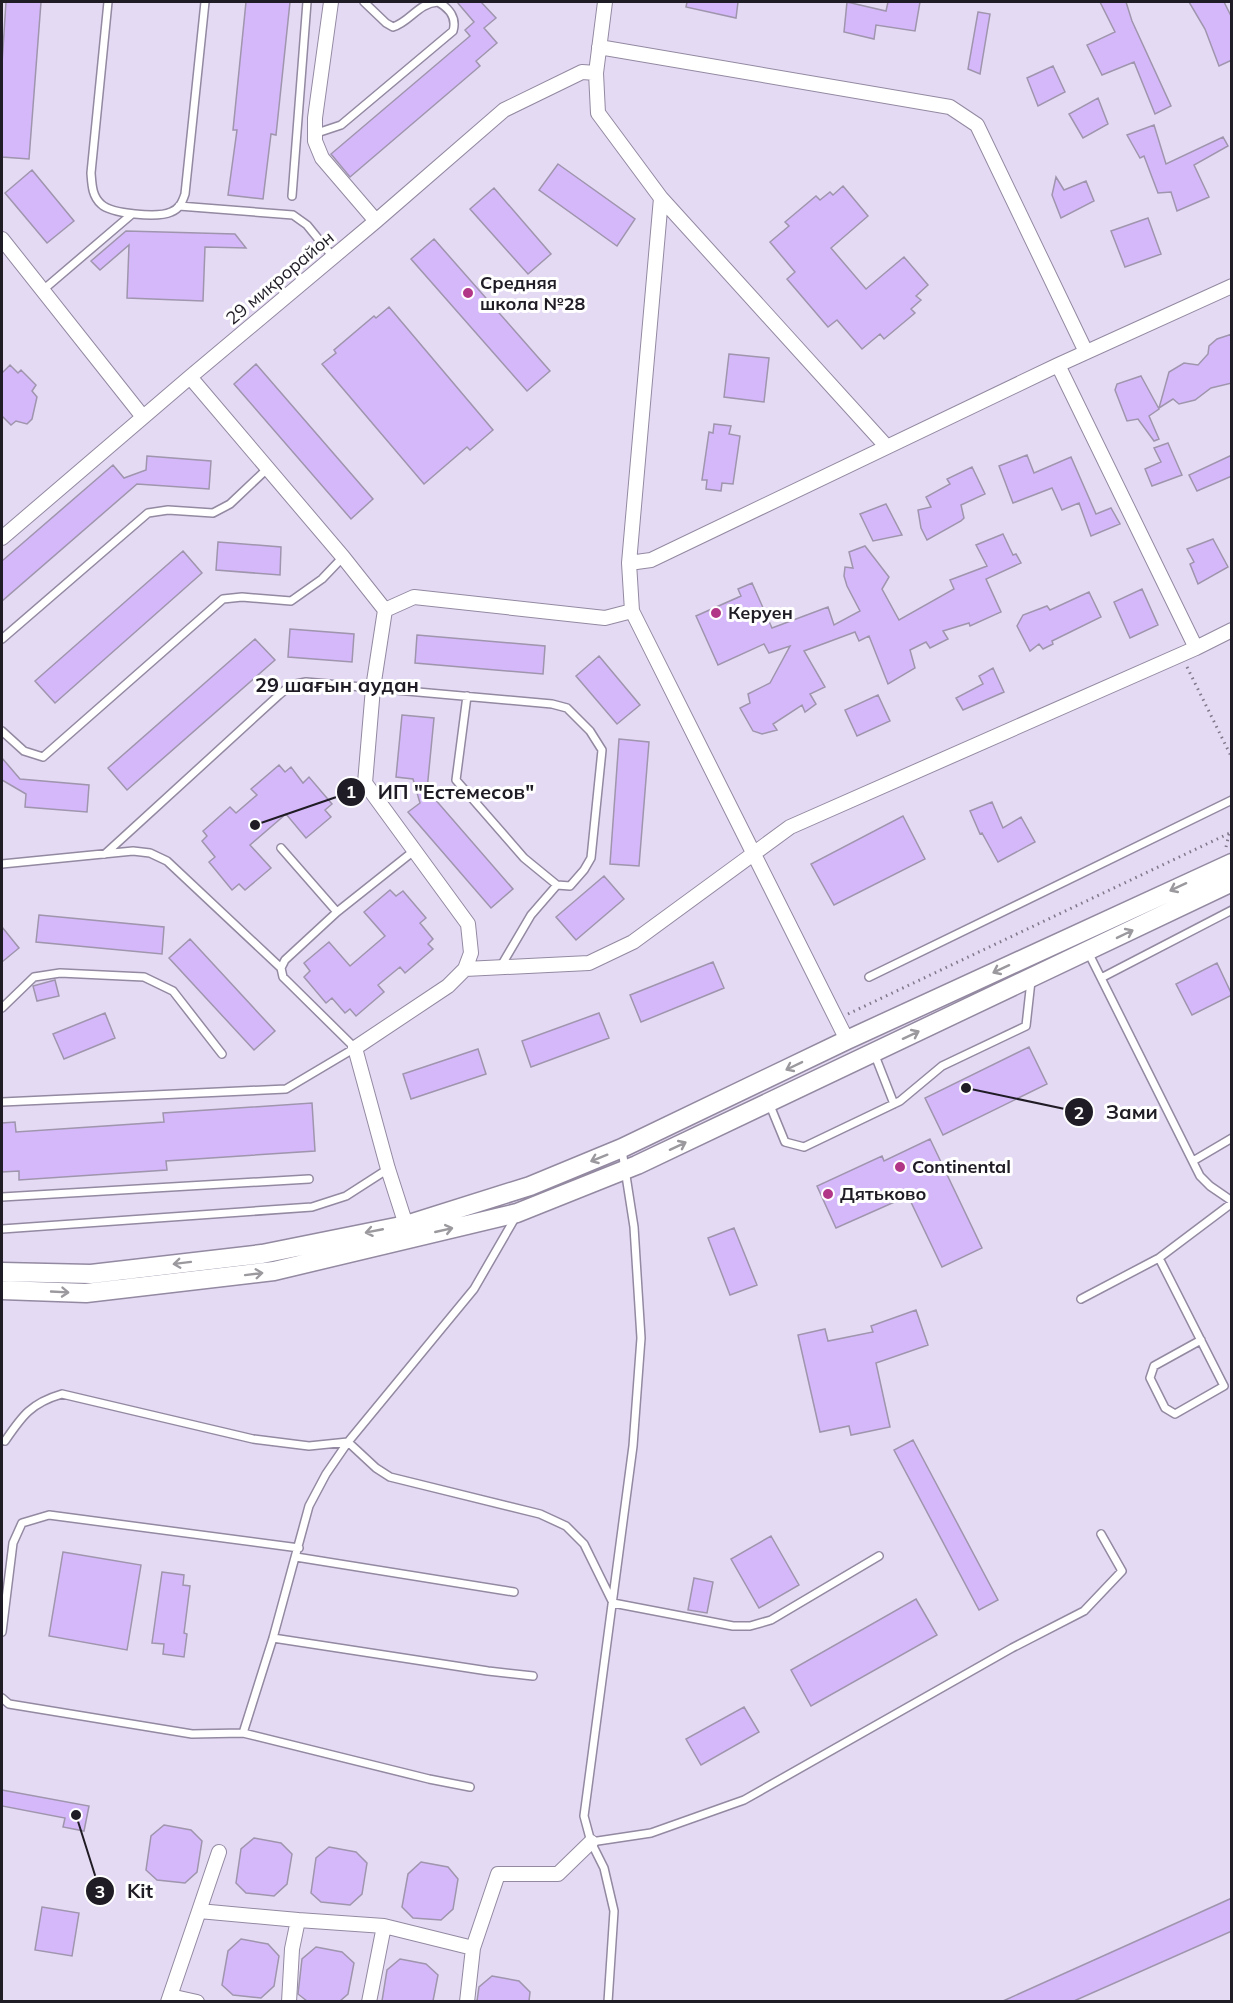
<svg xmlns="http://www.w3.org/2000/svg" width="1233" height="2003" viewBox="0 0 1233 2003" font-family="Mulish,sans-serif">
	<rect width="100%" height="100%" fill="#e5daf4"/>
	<!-- building -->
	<path fill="#d5b8fa" stroke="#9f95ad" stroke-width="1.5" d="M6,2H41L29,159L2,157V64Z
		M246,2H290L276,135L271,134L263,199L228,195L237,130H233Z
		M457,2H481L496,18L484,28L497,43L476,61L480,66L350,177L331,154L470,36L465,30L474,22Z
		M687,2H738L736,18L686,7Z
		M847,2L886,11L888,2H920L915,31L876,25L874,39L844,32Z
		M1100,2H1126L1132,21L1171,106L1155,114L1134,62L1102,75L1087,45L1115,32Z
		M1189,2H1224L1232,18V60L1219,66L1205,29Z
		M978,12L990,14L980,74L968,69Z
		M1053,66L1065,92L1038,106L1027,78Z
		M1098,98L1108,124L1083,138L1069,114Z
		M1154,125L1166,164L1223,137L1228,146L1194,165L1209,197L1177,211L1171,192L1158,193L1144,156L1140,158L1127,135Z
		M558,164L635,219L617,246L539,190Z
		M32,170L74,221L47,243L5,193Z
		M1056,177L1064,190L1086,181L1094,201L1061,218L1052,195Z
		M843,186L868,216L831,248L866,289L904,257L928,285L916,296L921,300L911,309L915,313L884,339L880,334L862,349L837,320L828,327L787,279L795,272L770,242L789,226L785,222L816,196L820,200L830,192L833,195Z
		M494,188L551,254L528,274L470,209Z
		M1148,218L1161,254L1125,267L1111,231Z
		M126,231L235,234L246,248L205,247L203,301L127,298L129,245L100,270L91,261Z
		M434,239L550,371L527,391L411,259Z
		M389,307L493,430L470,450L467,447L424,484L322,364L336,353L334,350L374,316L376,318Z
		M1232,334V383L1211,388L1195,400L1179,404L1173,399L1159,408L1169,372L1184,363L1198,365L1208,354L1209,346L1217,339Z
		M729,354L769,358L764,402L724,397Z
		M256,364L373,499L351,519L234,384Z
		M10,365L18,373L21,370L36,385L32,391L37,397L32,419L27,424L16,421L11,425L2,416V373Z
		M1141,376L1159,409L1149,416L1159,439L1154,441L1138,419L1127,421L1115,390L1117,384Z
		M714,424L731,426L729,434L740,436L733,484L722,483L721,491L706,489L707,480H702L709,432L713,433Z
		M1168,443L1182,475L1152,486L1145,469L1161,462L1154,448Z
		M1027,455L1034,473L1071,457L1096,514L1111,508L1120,524L1091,536L1079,503L1062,510L1052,488L1013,503L999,466Z
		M1232,455V476L1197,491L1189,475Z
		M147,456L211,461L209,489L137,484L2,601V561L113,465L124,478L146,470Z
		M972,467L985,494L961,505L964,518L961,521L927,540L921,528L918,510L931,507L926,497L950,484L947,479Z
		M886,504L902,535L873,541L860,514Z
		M1003,534L1013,555L1016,554L1021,563L986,579L1001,612L970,626L969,623L943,631L948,639L930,648L926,642L910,650L915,668L888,684L869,636L859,641L855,632L804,651L825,687L810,694L816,704L805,712L802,705L773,724L777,730L762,734L753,731L740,708L750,703L748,694L770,683L790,646L769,653L764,644L718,665L696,616L741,596L738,589L752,583L772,628L828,607L834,625L860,611L847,586L844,576L845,567L853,568L849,552L865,546L889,577L882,589L899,620L954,589L950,580L987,566L976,545Z
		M1213,539L1228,567L1198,584L1190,564L1194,562L1187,549Z
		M218,542L281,547L280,575L216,570Z
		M183,551L202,573L55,703L35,681Z
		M1142,589L1158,625L1130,638L1114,602Z
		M1089,592L1101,617L1052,641L1053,644L1043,649L1039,644L1030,651L1017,626L1023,615L1047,606L1050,610Z
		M290,629L354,634L352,662L288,657Z
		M417,635L545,646L543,674L415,663Z
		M255,639L275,660L127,790L108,768Z
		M599,656L640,705L617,724L576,676Z
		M993,668L1004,692L963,710L956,698L983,684L979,676Z
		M878,695L890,721L857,736L845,710Z
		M402,715L434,718L427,790L513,889L491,908L408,812L420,803L413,779L396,777Z
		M619,739L649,742L639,866L610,864Z
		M2,758L20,779L89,785L87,812L25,807L26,794L2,780Z
		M279,765L285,772L291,767L303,783L309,777L332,804L325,810L331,817L306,838L286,814L250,845L271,868L245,890L239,884L232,890L209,862L215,857L202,841L207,836L203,831L230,807L236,813L257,795L251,789Z
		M992,802L1003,828L1021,817L1035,842L998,862L982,833L980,834L970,811Z
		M903,816L925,859L834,905L811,864Z
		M604,876L624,899L576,940L556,917Z
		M390,890L396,896L403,891L426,918L420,923L433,939L428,944L433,949L405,973L400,967L378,985L384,992L356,1016L350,1009L345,1013L332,998L326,1003L304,977L310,971L304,963L329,942L350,966L385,936L364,912Z
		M39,915L164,927L162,954L36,942Z
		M2,927L19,948L2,962Z
		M190,939L275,1031L254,1050L169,958Z
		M713,962L724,988L641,1022L630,995Z
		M1217,963L1232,995L1192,1015L1176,984Z
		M55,980L59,996L37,1001L33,986Z
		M105,1013L115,1038L64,1059L53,1034Z
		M599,1013L609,1038L531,1067L522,1041Z
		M1029,1047L1047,1084L943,1135L925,1098Z
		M478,1049L486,1074L411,1099L403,1074Z
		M312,1103L315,1151L166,1161L167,1170L19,1180V1171L2,1172V1123L15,1122L16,1132L164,1122L163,1113Z
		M930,1139L982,1248L942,1267L908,1196L836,1228L817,1186L882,1156L884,1161Z
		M734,1228L757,1285L730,1295L708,1238Z
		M916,1310L928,1345L876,1363L890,1427L851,1435L849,1426L820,1432L798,1335L825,1329L828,1341L873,1332L871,1326Z
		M913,1440L998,1600L979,1610L894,1450Z
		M771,1536L799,1585L759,1608L731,1559Z
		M63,1552L141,1565L127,1650L49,1636Z
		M162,1572L184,1575L183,1585L190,1586L184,1633L187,1634L184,1657L163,1654L164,1644L152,1643Z
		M694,1578L713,1582L707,1613L688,1610Z
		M916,1599L937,1635L811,1706L791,1670Z
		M744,1707L759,1732L701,1765L686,1739Z
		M2,1790L89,1806L84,1831L63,1827L65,1818L2,1806Z
		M164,1825L191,1830L202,1841L197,1872L185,1883L157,1880L146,1870L151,1836Z
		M254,1838L281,1843L292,1854L287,1884L274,1896L246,1893L236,1883L241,1849Z
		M329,1847L356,1852L367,1863L362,1894L350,1905L321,1902L311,1893L316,1858Z
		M421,1862L448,1867L458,1879L453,1909L441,1920L413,1918L402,1907L408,1874Z
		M1232,1898V1931L1074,2001H1003Z
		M42,1907L79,1913L72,1956L35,1950Z
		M241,1939L268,1944L279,1956L274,1986L261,1998L233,1995L222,1985L228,1951Z
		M316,1947L342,1952L354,1963L348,1994L340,2001H307L298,1994L302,1959Z
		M400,1959L426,1964L438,1975L433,2001H382L387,1970Z
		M492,1976L519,1981L530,1992L529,2001H477L479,1987Z"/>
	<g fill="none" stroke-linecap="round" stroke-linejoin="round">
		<!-- service casing -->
		<g stroke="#9389a1" stroke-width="10">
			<path id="service" d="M108,2L91,173C92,185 92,196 101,204C111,214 158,218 171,212C179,209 182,203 185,194L205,2
				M314,134L341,125L453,31C457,18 449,8 438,2C418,3 410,22 393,27L386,23L364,2
				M292,196L307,2
				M179,206L293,215L307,225L333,257
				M43,290L132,214
				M2,639L148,513L168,510L213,513L230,504L268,468
				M2,731L24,751L43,757L223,599L242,597L291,601L322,579L343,557
				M281,848L337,912L415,850
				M105,854L279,695L291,685L306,682L552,704L567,708L590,731L602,750L591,858L584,870L570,886L557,885L524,858L456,780L467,696
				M2,864L133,851L150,853L167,861L281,968
				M1088,952L1200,1176L1210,1186L1232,1201
				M501,966L531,915L557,885
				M869,977L1232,800
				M1101,978L1232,910
				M2,1008L34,977L60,973L144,977L173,991L222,1054
				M874,1053L894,1104
				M2,1102L286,1089L355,1048L283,977L281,968L285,960L337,912
				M769,1103L785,1142L804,1147L900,1101L942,1066L1026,1026L1031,981
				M1193,1161L1232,1138
				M2,1197L309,1179
				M2,1229L312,1207L346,1196L388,1169
				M1159,1258L1224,1386L1175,1414L1165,1408L1150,1378L1154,1366L1201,1340
				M1081,1299L1159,1258L1232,1203
				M5,1441C22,1416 31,1403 62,1394L253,1439L309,1446L348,1442L376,1468L390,1477L540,1514L566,1526L584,1544L613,1603L733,1626H750L771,1620L879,1556
				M296,1557L514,1592
				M2,1632L13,1543L22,1523L49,1515L299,1548
				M273,1638L488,1671L533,1676
				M2,1698L9,1704L192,1734L243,1733L429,1779L470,1787
				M243,1733L273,1638L309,1506L326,1474L348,1442L474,1289L515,1218
				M591,1842L651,1833L744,1800L1012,1648L1084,1611L1122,1571L1101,1534
				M608,2002L614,1911L604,1868L591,1842L584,1816L633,1446L641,1338L634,1227L622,1150"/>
		</g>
		<!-- minor casing -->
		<g stroke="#9389a1" stroke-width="16">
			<path id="minor" d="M331,2L315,118V141L322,158L376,221
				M605,2L596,73L598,113L661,198L629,563L632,611L847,1040
				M599,47L950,107L977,125L1086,352
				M661,198L887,447
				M2,239L143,417
				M1058,365L1196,648
				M190,377L343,557L385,610L373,688L365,783L468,924L471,953L465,969L448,986L355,1048L388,1169L406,1225
				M2,538L190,377L376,221L504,110L582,72L596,73
				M629,563L651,560L1058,365L1232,286
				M385,610L414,597L605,618L632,611
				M465,969L589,963L633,942L790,827L1196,648L1232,630
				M219,1852L199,1911L298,1920
				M170,1996L199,1911
				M168,2002L170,1996L197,2002
				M289,2002L292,1949L298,1920L384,1926
				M369,2002L384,1926L473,1948L498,1874H558L591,1842
				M467,2002L473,1948"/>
		</g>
		<!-- secondary casing -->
		<g stroke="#9389a1" stroke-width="21">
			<path id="secondary" d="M2,1272L91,1274L262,1254L406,1225L530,1186L622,1148L847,1040L1232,863
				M2,1290L86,1293L274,1271L517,1213L637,1165L1232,882"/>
		</g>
		<!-- path -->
		<path stroke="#807889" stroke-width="3" stroke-dasharray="1.5 4.5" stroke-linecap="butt" d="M1187,667L1232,758
			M1226,847L1229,834
			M848,1014L1232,832"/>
		<!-- service -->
		<use href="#service" stroke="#fff" stroke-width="7"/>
		<!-- minor -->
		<use href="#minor" stroke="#fff" stroke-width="14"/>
		<!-- secondary -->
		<use href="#secondary" stroke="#fff" stroke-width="18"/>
	</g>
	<!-- one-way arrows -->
	<defs><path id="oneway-shaft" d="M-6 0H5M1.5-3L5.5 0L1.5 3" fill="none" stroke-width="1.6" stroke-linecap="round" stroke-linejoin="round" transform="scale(1.5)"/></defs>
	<g stroke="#9b999d">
		<use href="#oneway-shaft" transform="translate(1178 887) rotate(155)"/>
		<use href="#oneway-shaft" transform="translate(1125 934) rotate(-26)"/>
		<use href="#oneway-shaft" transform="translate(1001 969) rotate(155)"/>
		<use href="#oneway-shaft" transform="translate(911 1035) rotate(-25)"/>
		<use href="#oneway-shaft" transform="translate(794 1066) rotate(154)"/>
		<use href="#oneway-shaft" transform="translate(678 1146) rotate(-25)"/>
		<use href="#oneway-shaft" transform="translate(599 1158) rotate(158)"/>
		<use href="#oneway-shaft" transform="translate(444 1230) rotate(-13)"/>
		<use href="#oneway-shaft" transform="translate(374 1231) rotate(169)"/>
		<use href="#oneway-shaft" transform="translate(182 1263) rotate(173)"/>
		<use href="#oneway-shaft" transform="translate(254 1274) rotate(-7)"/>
		<use href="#oneway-shaft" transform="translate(60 1292) rotate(3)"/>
	</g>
	<!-- markers -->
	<g fill="#b23687" stroke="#fff" stroke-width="2">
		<circle cx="468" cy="293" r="6"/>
		<circle cx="716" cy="613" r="6"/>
		<circle cx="900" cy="1167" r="6"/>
		<circle cx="828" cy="1194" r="6"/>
	</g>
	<g text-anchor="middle" stroke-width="6" stroke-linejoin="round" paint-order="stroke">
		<!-- street labels -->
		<g font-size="18" fill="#201c25" stroke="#fff">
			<text transform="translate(280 278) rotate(-40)" y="6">29 микрорайон</text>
		</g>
		<!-- poi labels -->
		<g font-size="18" font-weight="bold" fill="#201c25" stroke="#fff" text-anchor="start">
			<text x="480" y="289">Средняя<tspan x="480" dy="21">школа №28</tspan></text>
			<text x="728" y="619">Керуен</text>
			<text x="912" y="1173">Continental</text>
			<text x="840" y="1200">Дятьково</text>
		</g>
		<!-- neighbourhood labels -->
		<g font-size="20" font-weight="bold" fill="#201c25" stroke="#fff">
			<text x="337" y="692">29 шағын аудан</text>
		</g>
	</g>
	<!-- callouts -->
	<path fill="none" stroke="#201c25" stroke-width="2" d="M255 825L351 792M966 1088L1079 1112M76 1815L100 1891"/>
	<g fill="#201c25" stroke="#fff" stroke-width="2">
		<circle cx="255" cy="825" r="6"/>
		<circle cx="966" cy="1088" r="6"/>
		<circle cx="76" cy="1815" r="6"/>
		<circle cx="351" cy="792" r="15"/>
		<circle cx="1079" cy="1112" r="15"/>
		<circle cx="100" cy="1891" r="15"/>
	</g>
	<g font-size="18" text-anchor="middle" font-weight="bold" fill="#fff">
		<text x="351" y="798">1</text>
		<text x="1079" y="1119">2</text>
		<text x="100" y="1898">3</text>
	</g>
	<g font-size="20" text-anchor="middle" font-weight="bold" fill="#201c25" stroke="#fff" stroke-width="6" stroke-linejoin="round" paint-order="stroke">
		<text x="456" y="799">ИП "Естемесов"</text>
		<text x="1132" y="1119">Зами</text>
		<text x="140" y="1898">Kit</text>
	</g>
	<!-- border -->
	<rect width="1233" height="2003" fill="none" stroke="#201c25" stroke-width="6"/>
</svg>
